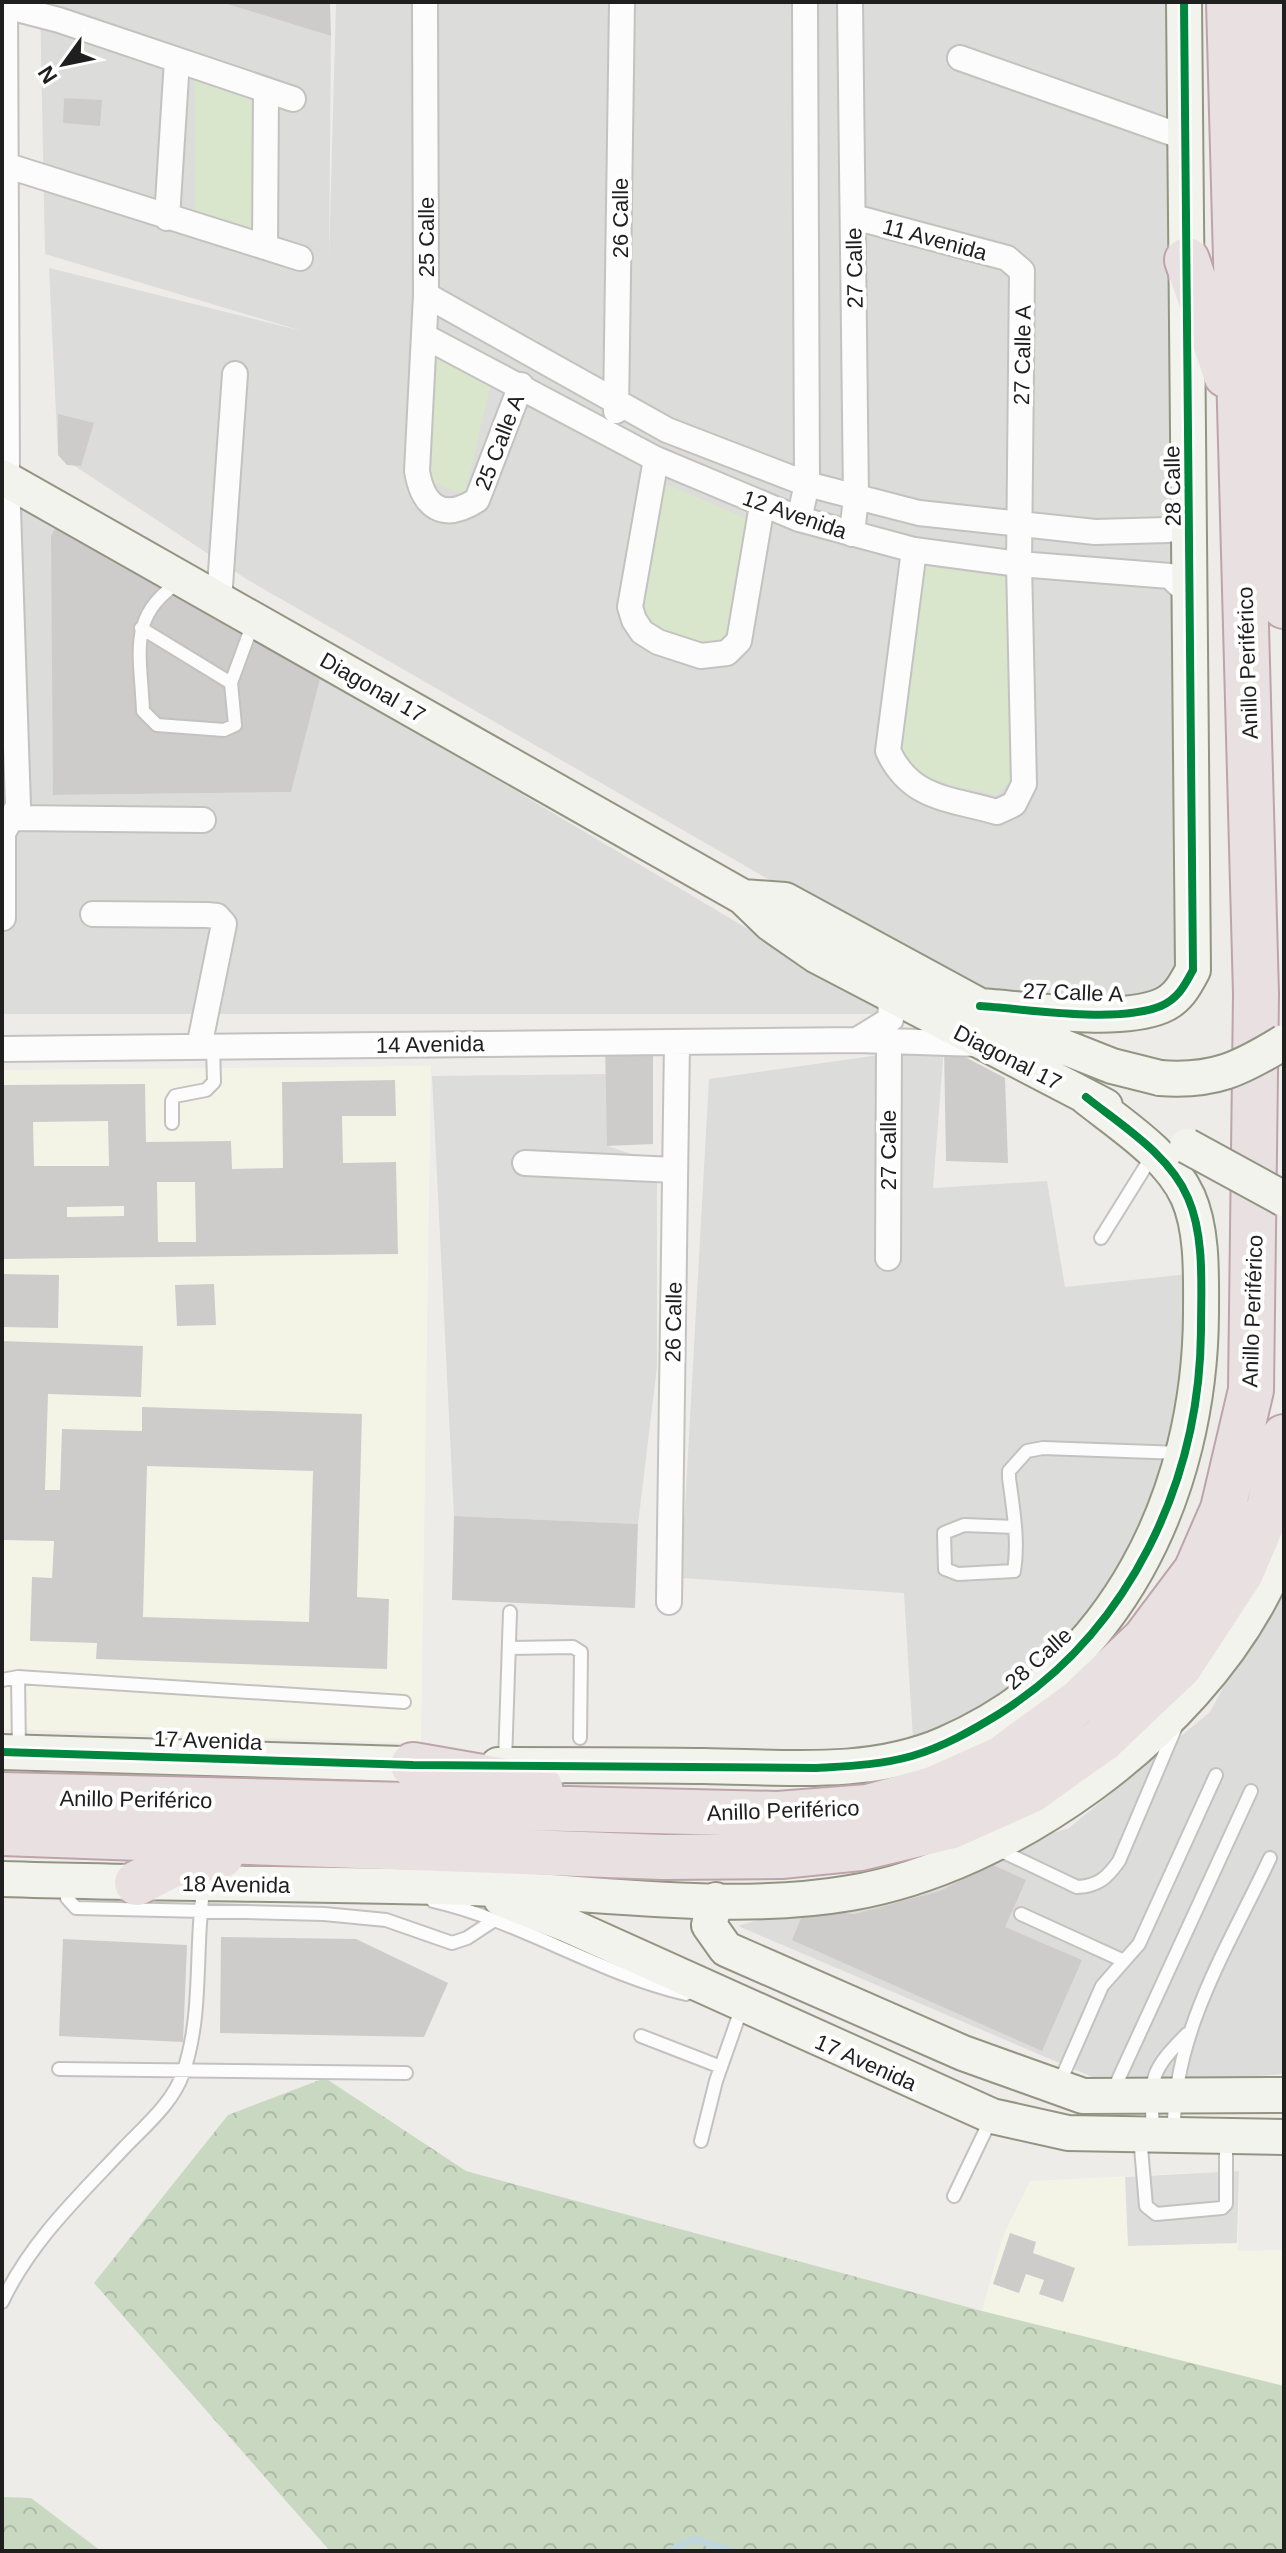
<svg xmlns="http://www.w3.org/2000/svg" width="1286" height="2553" viewBox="0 0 1286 2553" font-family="Helvetica,sans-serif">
	<defs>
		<pattern id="forest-crowns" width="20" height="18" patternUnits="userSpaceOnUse" patternTransform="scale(2)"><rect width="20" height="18" fill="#c9d9c1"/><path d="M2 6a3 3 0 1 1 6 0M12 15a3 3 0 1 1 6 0" fill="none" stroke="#acbaa5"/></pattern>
	</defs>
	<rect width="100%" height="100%" fill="#edece9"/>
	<!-- residential -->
	<path fill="#dcdcda" d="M40,2H222L331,36L329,259L336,2H1172L1181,968L1159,1001L982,1002L248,580L58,455L49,268L302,331L45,254Z
		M2,495L57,524L53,795L290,792L321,675L891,1014H2Z
		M944,1046L933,1188L1047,1181L1065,1287L1199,1273L1154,1540L1023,1699L914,1755L904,1593L681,1578L709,1079Z
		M606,1074L608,1146L657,1163V1367L638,1524L454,1516L432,1076Z
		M1284,1575V2074L1116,2087L738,1926L1069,1828L1210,1712Z"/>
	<!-- education -->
	<path fill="#f4f4e6" d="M431,1066L421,1743L2,1729V1070Z
		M1239,2171L1238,2251L1284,2250V2386L982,2311L1003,2236L1030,2181Z"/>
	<!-- grass -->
	<path fill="#d9e6cc" d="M195,80L254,101L255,232L195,214Z
		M426,338L492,378L465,495L425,479Z
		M664,483L750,520L723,656L636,629Z
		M924,566L1008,578L1012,781L995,795L918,777L901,752Z"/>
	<!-- forest -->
	<path fill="url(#forest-crowns)" d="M325,2078L466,2171L982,2311L1284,2386V2551H330L94,2283L228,2115Z
		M2,2497L31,2498L101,2551H2Z"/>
	<!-- parking -->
	<path fill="#dddddc" d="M1239,2171L1237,2243L1128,2246L1125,2177Z"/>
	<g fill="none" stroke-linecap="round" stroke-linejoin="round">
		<!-- stream -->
		<path stroke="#c0d6dc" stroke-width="7" d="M669,2551L694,2539L732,2551"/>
	</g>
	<!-- building -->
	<path fill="#ceccca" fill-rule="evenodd" d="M330,2L331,36L224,3V2Z
		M64,98L102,100L100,126L63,123Z
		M58,414L94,423L81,466L67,465L58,455Z
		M57,524L321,675L291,792L53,795L51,536Z
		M605,1044L653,1048V1144L607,1146Z
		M944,1046L1005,1078L1008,1163L946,1161Z
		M395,1080L396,1116H342L343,1163L396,1162L398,1254L2,1259V1085L145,1084L146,1142L231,1141L232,1169L283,1168L282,1082ZM108,1121L109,1166H34L33,1122ZM157,1182H195L196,1242H158ZM124,1206V1216L67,1217V1207Z
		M2,1274L59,1275L58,1328L2,1327Z
		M214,1284L216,1325L177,1326L175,1285Z
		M2,1341L143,1346L141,1397L48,1394L45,1490H60L62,1429L142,1431V1407L362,1414L357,1597L389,1599L387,1669L96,1659L97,1643L30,1641L32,1577L52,1578L54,1541L2,1540ZM147,1466L313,1471L309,1622L143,1617Z
		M454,1516L638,1524L635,1608L452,1600Z
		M991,1864L1026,1880L1005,1927L1082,1960L1042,2051L792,1940L805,1909L855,1914L940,1891Z
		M221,1937L356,1939L448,1983L424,2037L220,2033Z
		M63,1939L187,1945L183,2042L59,2036Z
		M1010,2233L1036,2242L1033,2253L1075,2268L1063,2302L1039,2294L1044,2280L1026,2274L1019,2293L993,2284Z"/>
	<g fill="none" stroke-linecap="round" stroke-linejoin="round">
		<!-- lane casing -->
		<g stroke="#c3c2c1" stroke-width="16">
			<path id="lane" d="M181,581C126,615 141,655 143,711L157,725L224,730L235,725L231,683L253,623
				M141,628L231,683
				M172,1123V1101L175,1096L206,1090L214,1082L213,1046
				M1101,1238L1152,1156
				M1015,1527L964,1525L944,1533L945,1569L958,1574L1014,1571C1019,1541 1013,1508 1009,1478V1471L1027,1451L1043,1448L1181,1453
				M509,1648L573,1647L581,1652L580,1738
				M18,1677L19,1750
				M2,1680L18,1677L404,1702
				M505,1762L510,1612
				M993,1847L1077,1887C1098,1886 1107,1878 1119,1861L1175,1729
				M68,1883L67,1898L76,1908L324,1914L386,1920L452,1943L467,1938L493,1921
				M433,1901C521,1921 599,1974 686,1994
				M1021,1914L1124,1961
				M641,2036L721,2067
				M59,2069L406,2073
				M1059,2084L1102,1986L1139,1944L1216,1775
				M1112,2093L1251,1791
				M1174,2133C1172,2033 1229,1946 1270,1858
				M1153,2134C1151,2079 1147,2074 1187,2034
				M1140,2136L1146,2206L1156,2214L1222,2208L1226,2204V2140
				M701,2141L716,2081L742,2007
				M954,2196L991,2119
				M2,2302C31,2241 78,2197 123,2149C145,2126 173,2103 183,2073C204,2013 194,1945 204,1884"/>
		</g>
		<!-- street casing -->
		<g stroke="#c3c2c1" stroke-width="28">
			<path id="street" d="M425,2L426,295L417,471C423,507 443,522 477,500L521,385
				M850,2L856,497L852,534
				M5,6L59,20L293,99
				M960,58L1186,138
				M5,165L300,258
				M854,217L1007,258L1022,271L1019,564L1024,784L1014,804L997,812C949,798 911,800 888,751L914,550
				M167,218L177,60
				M265,247L266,90
				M426,295L667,430L807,484L919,513L1095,532L1168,530L1191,517
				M424,336L656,459L799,519L914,550L1019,564L1170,576L1192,597
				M616,411L622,2
				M656,459L630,607L634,620L642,632L658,642L701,656L727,653L739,641L762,505
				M799,519L807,484L805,2
				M219,600L235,374
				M13,818L203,820
				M93,914L207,915L217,916L224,924L199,1047
				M3,918V833L18,806L7,480L5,2
				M857,1040L891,1019L890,994
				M2,1049L857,1040L979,1044
				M525,1163L675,1170
				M888,1258L889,1043
				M669,1602L677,1042"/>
		</g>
		<!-- secondary casing -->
		<g stroke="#939583" stroke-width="38">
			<path id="secondary" d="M2,477L743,897L771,924L817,956L1105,1106
				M743,897L785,900L980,1006L1064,1047L1112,1066L1160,1078
				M980,1006C1028,1009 1117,1024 1161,1006C1178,999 1185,985 1193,970L1184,2
				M2,1752L437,1765
				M498,1765C567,1765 636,1765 704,1766C784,1767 870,1777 945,1744C1117,1670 1200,1493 1201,1314C1201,1277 1203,1231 1188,1197C1169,1155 1121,1125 1086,1097
				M2,1879C158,1884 314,1883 470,1888C593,1891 728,1914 850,1893C1010,1866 1193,1734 1266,1587C1273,1573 1278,1556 1284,1540
				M501,1899L568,1925L992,2116L1068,2133L1284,2137
				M716,1900L709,1925L726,1949L963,2053L1083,2096L1284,2095"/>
		</g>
		<!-- highway casing -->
		<g stroke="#bea4aa" stroke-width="48">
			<path id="highway" d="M1272,2L1284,606
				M1187,260L1226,375
				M413,1765L540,1787
				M2,1795L778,1814L868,1807L933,1789L1002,1758L1080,1701L1145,1639L1196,1571L1223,1509L1251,1390L1256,994L1229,2
				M2,1833L663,1857L781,1856L860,1848L952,1826L1030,1791L1103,1739L1180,1666L1241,1573L1269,1507L1284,1437
				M137,1883L170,1866L221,1856"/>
		</g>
		<!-- lane -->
		<use href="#lane" stroke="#fcfcfc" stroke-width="12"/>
		<!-- street -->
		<use href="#street" stroke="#fcfcfc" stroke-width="24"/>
		<!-- secondary -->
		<use href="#secondary" stroke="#f2f3ec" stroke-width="34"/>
		<!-- highway -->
		<use href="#highway" stroke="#e9e1e1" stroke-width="44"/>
		<!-- secondary-bridge casing -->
		<g stroke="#939583" stroke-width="38" stroke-linecap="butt">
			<path id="secondary-bridge" d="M1160,1078C1214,1082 1240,1069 1284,1042
				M1187,1146L1284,1199"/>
		</g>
		<!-- secondary-bridge -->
		<use href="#secondary-bridge" stroke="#f2f3ec" stroke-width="34"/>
		<!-- cycleway casing -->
		<g stroke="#fff" stroke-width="13">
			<path id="cycleway" d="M980,1006C1028,1009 1117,1024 1161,1006C1178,999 1185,985 1193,970L1184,2
				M2,1752L413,1765L816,1768C849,1766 880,1765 912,1756C943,1747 971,1731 999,1714C1129,1632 1200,1482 1201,1330C1201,1288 1205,1237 1188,1198C1170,1155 1121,1125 1086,1097"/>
		</g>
		<!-- cycleway -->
		<use href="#cycleway" stroke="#00873e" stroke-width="8"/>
	</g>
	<g text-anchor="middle" stroke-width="8" stroke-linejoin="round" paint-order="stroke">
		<!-- street labels -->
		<g font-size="22" fill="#1f1f1f" stroke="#fff">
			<text transform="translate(620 218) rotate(-90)" y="8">26 Calle</text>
			<text transform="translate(426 237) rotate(-90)" y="8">25 Calle</text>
			<text transform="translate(935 239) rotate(15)" y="8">11 Avenida</text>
			<text transform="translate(854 268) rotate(-91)" y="8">27 Calle</text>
			<text transform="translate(1022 355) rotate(-89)" y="8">27 Calle A</text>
			<text transform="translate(499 442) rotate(-69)" y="8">25 Calle A</text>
			<text transform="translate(1172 486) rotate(-91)" y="8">28 Calle</text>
			<text transform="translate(795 514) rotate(19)" y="8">12 Avenida</text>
			<text transform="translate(1247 663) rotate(-92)" y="8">Anillo Periférico</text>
			<text transform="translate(373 687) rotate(30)" y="8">Diagonal 17</text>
			<text transform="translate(1073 992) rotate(2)" y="8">27 Calle A</text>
			<text transform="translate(430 1044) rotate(-1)" y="8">14 Avenida</text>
			<text transform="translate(1008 1057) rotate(27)" y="8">Diagonal 17</text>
			<text transform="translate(888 1150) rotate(-90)" y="8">27 Calle</text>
			<text transform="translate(1252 1311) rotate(-88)" y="8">Anillo Periférico</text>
			<text transform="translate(673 1322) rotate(-89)" y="8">26 Calle</text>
			<text transform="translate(1038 1658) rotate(-42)" y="8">28 Calle</text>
			<text transform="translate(208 1740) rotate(2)" y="8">17 Avenida</text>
			<text transform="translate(136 1799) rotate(1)" y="8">Anillo Periférico</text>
			<text transform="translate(783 1810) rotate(-2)" y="8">Anillo Periférico</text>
			<text transform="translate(236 1884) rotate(1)" y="8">18 Avenida</text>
			<text transform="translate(866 2062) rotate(24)" y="8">17 Avenida</text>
		</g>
	</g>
	<!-- border -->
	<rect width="1286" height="2553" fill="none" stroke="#1f1f1f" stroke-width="8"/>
	<!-- north arrow -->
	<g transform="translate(64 64) rotate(237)" stroke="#ffffff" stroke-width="6" paint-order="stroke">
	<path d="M0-6L14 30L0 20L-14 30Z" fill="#1f1f1f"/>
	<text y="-12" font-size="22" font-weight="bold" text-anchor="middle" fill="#1f1f1f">N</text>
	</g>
</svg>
